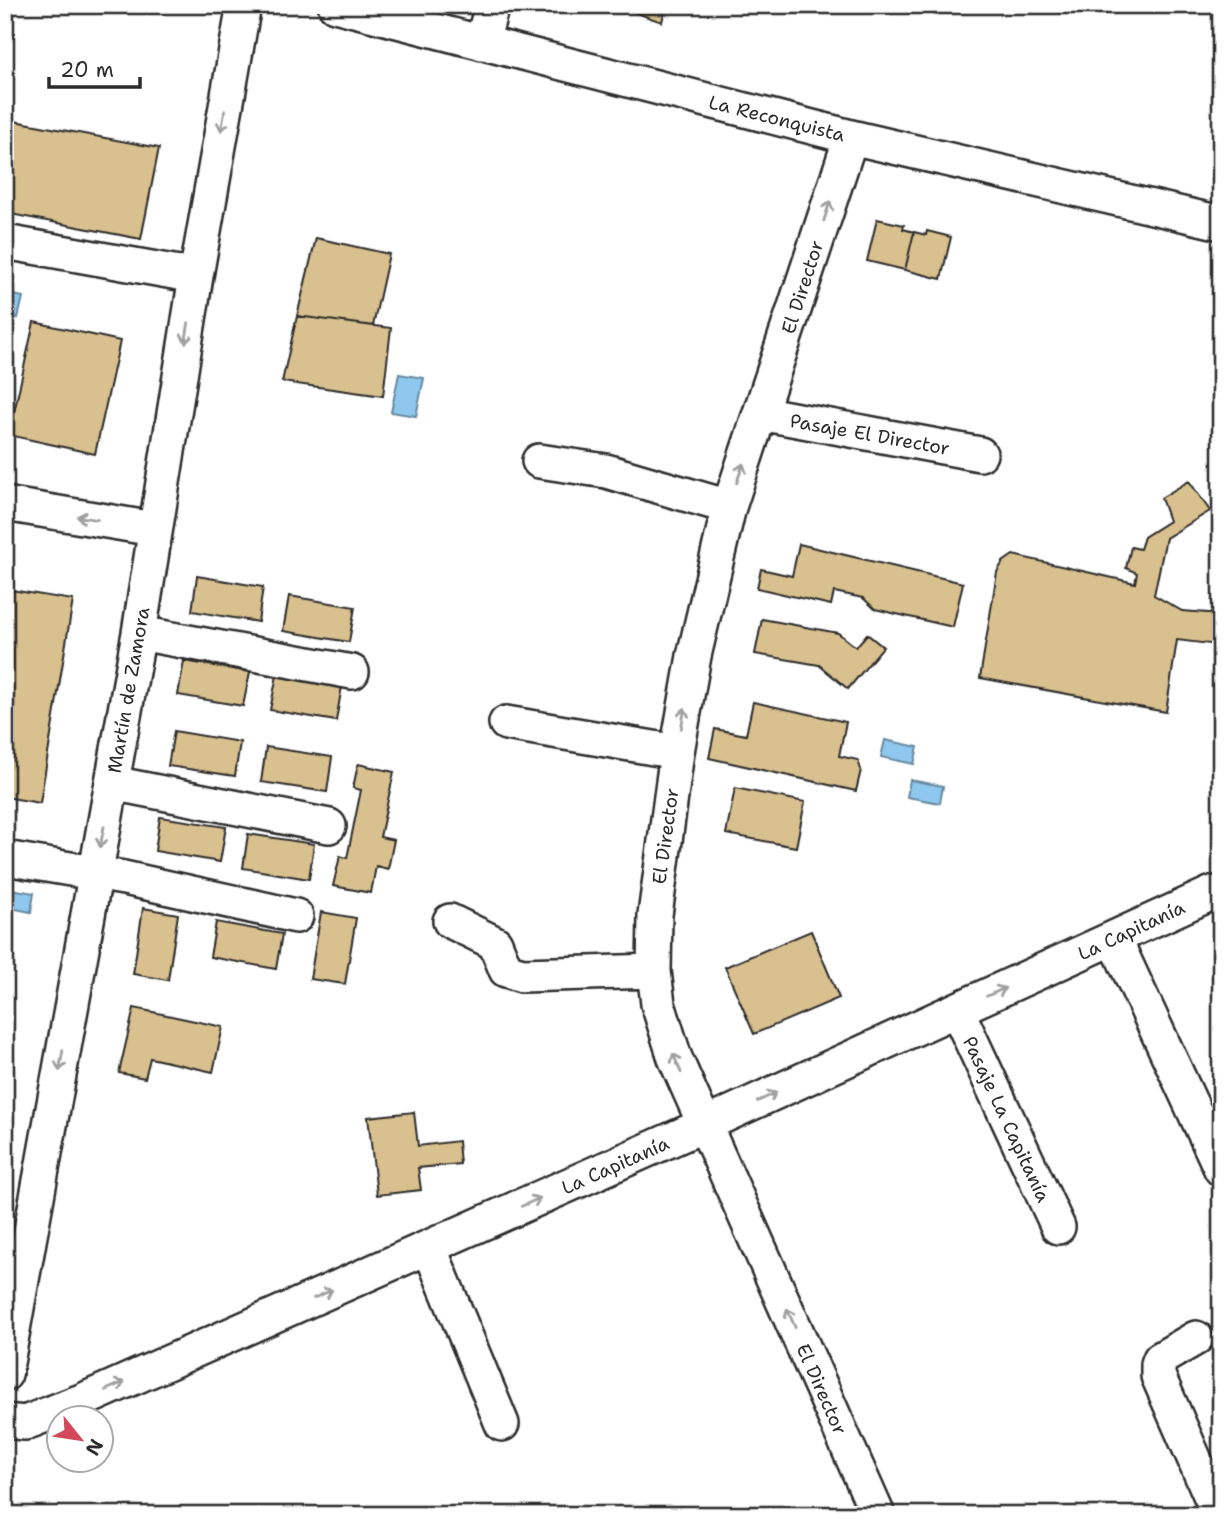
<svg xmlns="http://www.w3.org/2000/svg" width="1226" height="1520" viewBox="0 0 1226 1520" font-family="'Shantell Sans',sans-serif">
	<rect width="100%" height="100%" fill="#fff"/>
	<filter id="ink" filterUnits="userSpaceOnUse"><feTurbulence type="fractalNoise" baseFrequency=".0143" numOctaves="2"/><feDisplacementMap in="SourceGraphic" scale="14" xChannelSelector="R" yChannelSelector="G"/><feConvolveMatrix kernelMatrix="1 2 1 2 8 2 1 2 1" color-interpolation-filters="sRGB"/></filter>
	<g filter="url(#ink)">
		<!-- water -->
		<path fill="#8fc8ee" stroke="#6789a0" stroke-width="2" d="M5,293L23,297L18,318L5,316Z
			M399,374L424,378L416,416L391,412Z
			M885,740L918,747L914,764L881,757Z
			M910,780L943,786L940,803L907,797Z
			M5,888L34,893L31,912L5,907Z"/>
		<!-- building -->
		<path fill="#d9c08f" stroke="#2b2b2b" stroke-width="2" d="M613,5H666L662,22Z
			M9,120L159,148L141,239L5,213V138Z
			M877,219L904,225L903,229L914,232L905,270L867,261Z
			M927,231L951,237L941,279L905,270L914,232L926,235Z
			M316,238L389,254L373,326L297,316Z
			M297,316L391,328L383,396L282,382Z
			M34,322L120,341L95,454L9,435Z
			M1189,481L1210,511L1166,538L1154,595L1182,611L1221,614V626L1218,645L1177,640L1166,712L980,678L997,572L1003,562L1013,555L1135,583L1137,573L1126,568L1131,547L1140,549L1144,537L1169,521L1161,498Z
			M799,544L963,583L953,627L875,609L863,598L834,592L831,605L757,588L761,569L792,576Z
			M197,576L263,587L258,622L192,611Z
			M5,589L73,600L40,803L5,797Z
			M289,596L355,607L349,642L283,631Z
			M762,619L838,633L856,647L867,634L883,647L848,689L819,665L755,654Z
			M184,661L250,672L243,706L178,695Z
			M277,675L342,686L336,721L270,710Z
			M753,702L846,722L839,756L858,760L861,770L856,791L709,758L715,729L746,735Z
			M174,731L240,742L235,776L168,766Z
			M266,747L332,757L327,792L261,782Z
			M358,764L394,772L380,837L394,840L388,869L376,866L371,893L333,886L340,856L347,858L361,790L353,788Z
			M735,788L805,802L796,847L726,834Z
			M160,817L226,827L220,862L155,851Z
			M248,834L314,844L309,879L243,868Z
			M143,908L178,914L168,980L133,974Z
			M321,912L356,918L345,984L310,979Z
			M216,922L282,934L276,969L210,957Z
			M811,931L839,998L754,1034L725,967Z
			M134,1008L223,1027L213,1072L150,1058L145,1078L119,1073Z
			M414,1112L418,1146L458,1141L460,1164L418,1168L421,1190L377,1195L368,1117Z"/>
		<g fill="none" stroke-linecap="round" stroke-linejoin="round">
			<!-- minor casing -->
			<g stroke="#2b2b2b" stroke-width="38">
				<path id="minor" d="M335,5L851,137L1221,223
					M482,43L492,5
					M851,137L729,507L694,656L677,752L655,915L654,971L658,1004L675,1058L878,1515
					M5,242L196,276
					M760,413L980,454
					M539,461L606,471L729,507
					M5,504L154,529
					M139,633L352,672
					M506,723L677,752
					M112,783L329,826
					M5,858L124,878L296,916
					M450,921L495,943L506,970L522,975L654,971
					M1114,938L1221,1169
					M957,1010L1058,1227
					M429,1247L502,1424
					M1196,1338L1160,1359L1158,1364V1376L1219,1515
					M5,1374L139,633L196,276L244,5
					M5,1421L25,1423L79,1402L704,1125L1210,894L1221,892"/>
			</g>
			<!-- path -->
			<path stroke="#2b2b2b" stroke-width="4.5" stroke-dasharray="2 5" stroke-linecap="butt" d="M1218,707L1221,709"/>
			<!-- minor -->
			<use href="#minor" stroke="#fff" stroke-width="33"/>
		</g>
		<!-- one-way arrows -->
		<defs><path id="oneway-shaft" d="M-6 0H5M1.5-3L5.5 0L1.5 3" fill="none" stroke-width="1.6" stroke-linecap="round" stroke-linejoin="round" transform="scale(1.75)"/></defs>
		<g stroke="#a0a0a0">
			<use href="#oneway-shaft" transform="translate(223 121) rotate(100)"/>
			<use href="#oneway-shaft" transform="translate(827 211) rotate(-72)"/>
			<use href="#oneway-shaft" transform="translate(187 333) rotate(99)"/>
			<use href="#oneway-shaft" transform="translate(740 473) rotate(-71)"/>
			<use href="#oneway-shaft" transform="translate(87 518) rotate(-171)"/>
			<use href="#oneway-shaft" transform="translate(683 718) rotate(-80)"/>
			<use href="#oneway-shaft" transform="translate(102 837) rotate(101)"/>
			<use href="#oneway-shaft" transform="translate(996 992) rotate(-24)"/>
			<use href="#oneway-shaft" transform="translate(61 1061) rotate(100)"/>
			<use href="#oneway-shaft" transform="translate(677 1063) rotate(-113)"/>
			<use href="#oneway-shaft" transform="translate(767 1097) rotate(-25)"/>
			<use href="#oneway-shaft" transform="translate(531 1202) rotate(-24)"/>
			<use href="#oneway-shaft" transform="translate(323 1294) rotate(-24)"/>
			<use href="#oneway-shaft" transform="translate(791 1318) rotate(-114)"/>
			<use href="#oneway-shaft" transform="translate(115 1386) rotate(-24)"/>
		</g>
	</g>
	<g text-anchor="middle" stroke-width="7" stroke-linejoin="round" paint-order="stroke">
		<!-- street labels -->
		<g font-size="19" fill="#2b2b2b" stroke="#fff">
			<text transform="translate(777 118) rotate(14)" y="7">La Reconquista</text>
			<text transform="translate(802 287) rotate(-72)" y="7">El Director</text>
			<text transform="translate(870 434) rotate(10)" y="7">Pasaje El Director</text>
			<text transform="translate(128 690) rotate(-80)" y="7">Martín de Zamora</text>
			<text transform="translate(665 836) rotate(-82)" y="7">El Director</text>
			<text transform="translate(1131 930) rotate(-25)" y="7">La Capitanía</text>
			<text transform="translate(1007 1119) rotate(65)" y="7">Pasaje La Capitanía</text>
			<text transform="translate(615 1165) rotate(-24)" y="7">La Capitanía</text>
			<text transform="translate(822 1389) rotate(66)" y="7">El Director</text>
		</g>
	</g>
	<!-- margin -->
	<rect width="1226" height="1520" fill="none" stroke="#fff" stroke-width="28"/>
	<rect x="14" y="14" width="1198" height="1492" fill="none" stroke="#2b2b2b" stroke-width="2.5" filter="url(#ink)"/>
	<!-- north arrow -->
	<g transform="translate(80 1439) rotate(120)"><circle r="33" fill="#ffffff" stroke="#aaaaaa" stroke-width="2"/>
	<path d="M0-5L12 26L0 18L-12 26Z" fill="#d1495b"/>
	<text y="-10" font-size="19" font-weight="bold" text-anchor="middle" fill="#2b2b2b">N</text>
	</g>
	<!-- scale -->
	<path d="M49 77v10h91v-10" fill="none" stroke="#2b2b2b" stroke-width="3.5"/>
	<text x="60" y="77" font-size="21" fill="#2b2b2b" stroke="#ffffff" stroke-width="5" paint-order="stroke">20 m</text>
</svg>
